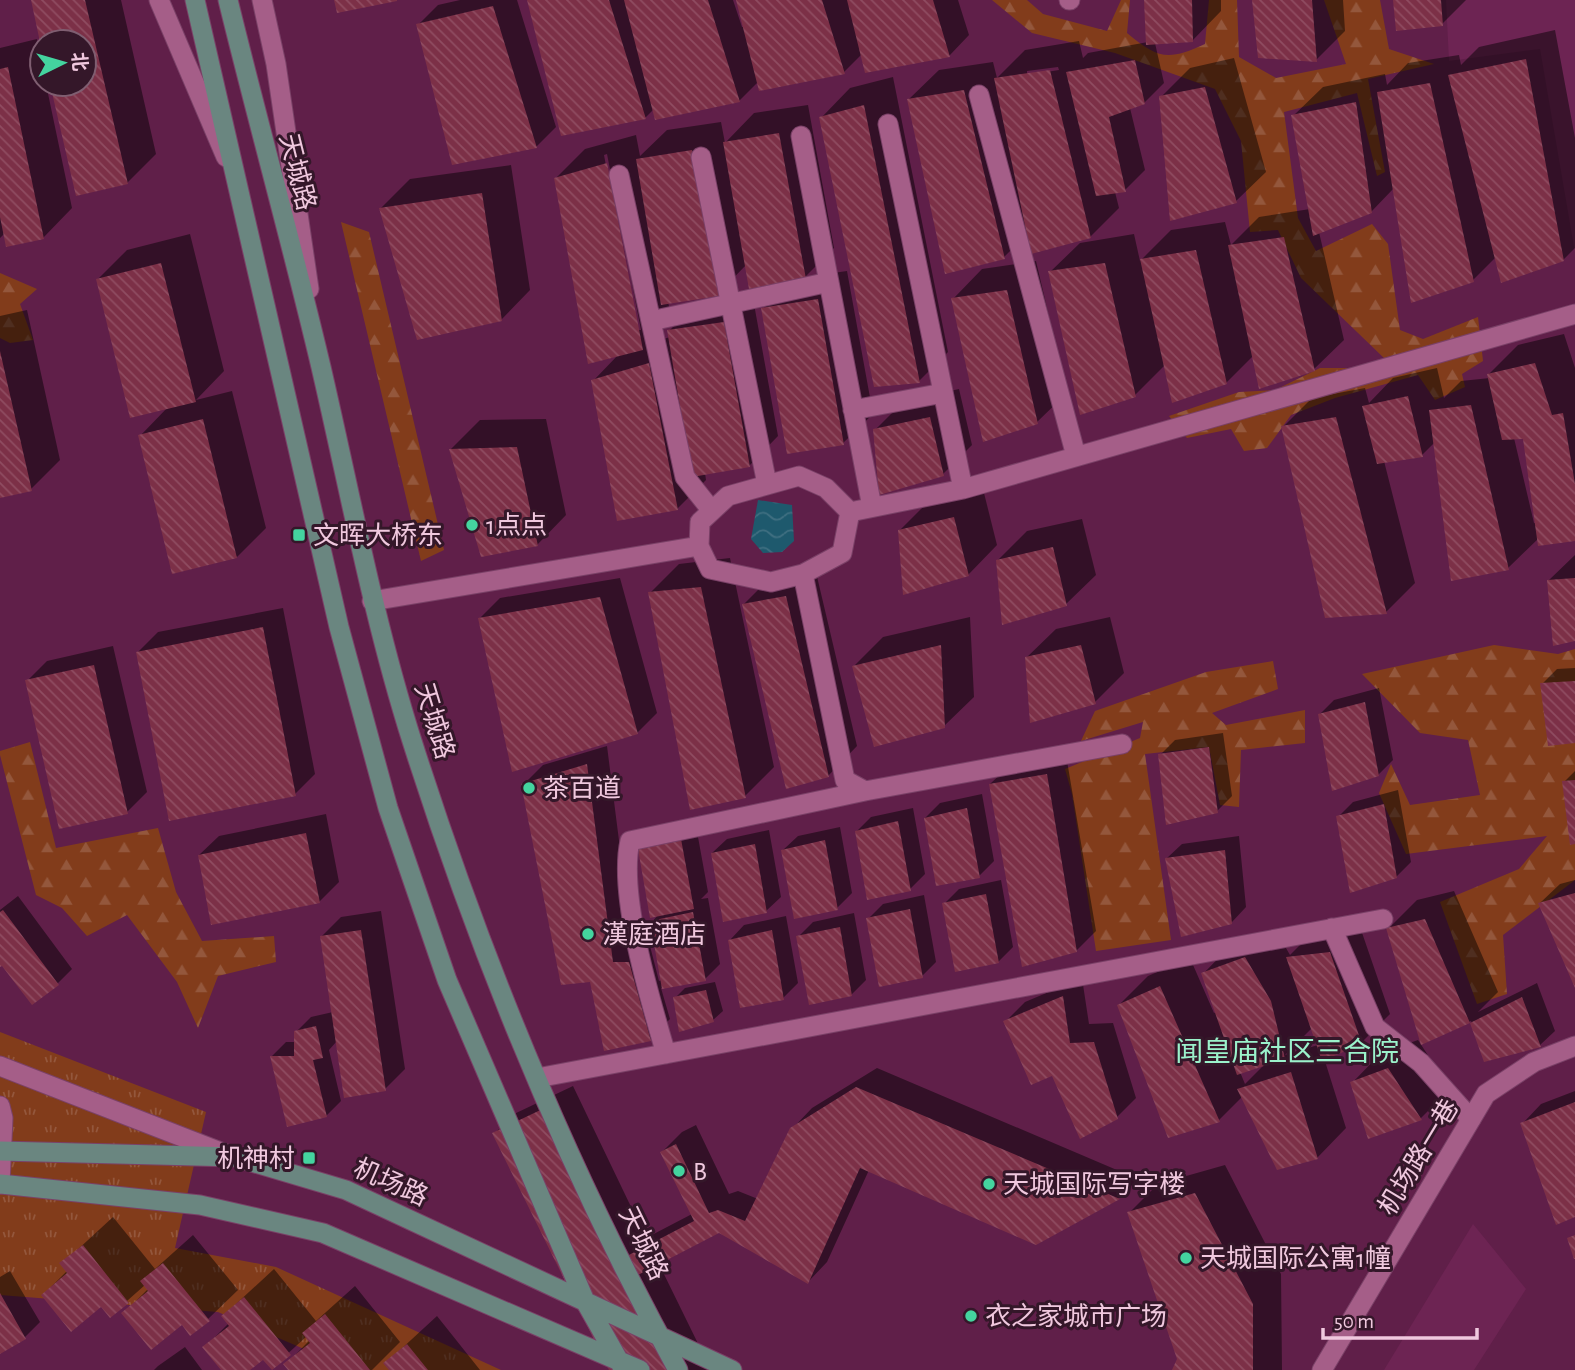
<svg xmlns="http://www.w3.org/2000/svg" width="1575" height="1370" viewBox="0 0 1575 1370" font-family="'Alegreya Sans','Noto Sans SC',sans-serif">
	<defs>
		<pattern id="grass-tufts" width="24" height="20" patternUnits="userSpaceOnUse" patternTransform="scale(1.75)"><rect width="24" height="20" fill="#823c1b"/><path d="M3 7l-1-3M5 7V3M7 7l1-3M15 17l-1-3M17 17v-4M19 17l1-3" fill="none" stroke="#94573c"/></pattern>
		<pattern id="forest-firs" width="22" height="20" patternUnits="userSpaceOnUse" patternTransform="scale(1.75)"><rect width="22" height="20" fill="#823c1b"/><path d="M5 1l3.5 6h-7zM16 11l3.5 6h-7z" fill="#94573c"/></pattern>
		<pattern id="water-waves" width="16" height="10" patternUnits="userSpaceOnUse" patternTransform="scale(1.75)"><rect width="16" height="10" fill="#1e596d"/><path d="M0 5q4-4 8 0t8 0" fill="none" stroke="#3f6f81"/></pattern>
		<pattern id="building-back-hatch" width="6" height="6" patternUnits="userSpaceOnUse" patternTransform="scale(1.75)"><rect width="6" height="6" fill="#7c3047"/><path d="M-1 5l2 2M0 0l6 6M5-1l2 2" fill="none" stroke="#8f4c61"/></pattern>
	</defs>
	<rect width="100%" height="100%" fill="#601f49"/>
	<!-- built -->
	<path fill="#6d2453" d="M1446,0H1575V253L1540,49L1449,61Z
		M1473,1224L1526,1289L1474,1370H1384Z"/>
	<!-- grass -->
	<path fill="url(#grass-tufts)" d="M0,1032L206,1112L175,1248L276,1267L501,1370H353L218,1312L0,1295Z"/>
	<!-- forest -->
	<path fill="url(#forest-firs)" d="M992,0H1027L1043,14L1107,31L1121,0H1130L1127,33C1158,59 1168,61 1205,44L1209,0H1237L1239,57L1276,78L1346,64L1324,0H1380L1389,49L1434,64L1368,79L1385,172L1377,176L1357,93L1284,112L1298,218L1316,251L1372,224L1388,244L1400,330L1423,339L1478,317L1483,361L1462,374L1465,387L1435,400L1418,375L1335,398L1291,415L1267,448L1244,451L1231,429L1187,438L1169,416L1239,392L1275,390L1320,368H1365L1385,359L1301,278L1278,230L1250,232L1241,141L1215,89L1115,53L1032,33Z
		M341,222L369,232L444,550L421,561Z
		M0,273L37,289L20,304L33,340L10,343L0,338Z
		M1494,645L1558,654L1575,649V880L1503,935L1507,994L1477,1004L1440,902L1519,869L1547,836L1406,854L1379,793L1391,764L1410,805L1480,795L1468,740L1420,733L1362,674Z
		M1273,661L1278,689L1212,713L1226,725L1305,710V743L1241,750L1239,807L1220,805L1209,747L1145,754L1171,940L1096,951L1072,794L1065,769L1140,738L1143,722L1081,741L1095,711L1206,672Z
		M30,742L56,848L158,828L176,892L202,941L274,936L276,962L218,976L198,1028L177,982L127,915L87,936L62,908L36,895L0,755V751Z"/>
	<!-- water -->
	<path fill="url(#water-waves)" d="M758,500L792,505L794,541L782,552L763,553L751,539Z"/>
	<!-- shadow -->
	<path fill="#0007" fill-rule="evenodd" d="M33,0H121L156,154L127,183L52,84H84V42H42Z
		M460,0H517L556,127L537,146L453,163L418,25L438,5Z
		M528,0H733L742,27H745L738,0H958L969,35L950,55L867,71L862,54L844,72L759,81L739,101L654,109L646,117L563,134Z
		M1145,0H1221V11L1192,41L1155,43L1164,83L1144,103L1130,108L1145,170L1125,190L1115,192L1119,208L1090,237L1028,233L1004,257L909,99L939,70L993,62L997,78L1025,50L1079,41L1083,58L1088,53L1148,42ZM1058,67L1059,70L1027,75V71Z
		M1253,0H1343L1345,31L1316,60Z
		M1395,0H1466L1442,24Z
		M1555,30L1575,138V248L1563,260L1496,257L1473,280L1394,188L1371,212L1319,232L1344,340L1314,369L1254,355L1226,383L1165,365L1135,395L1050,272L1080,243L1134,234L1140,261L1171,230L1225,222L1231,245L1259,217L1310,209L1293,116L1323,87L1385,74L1387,85L1408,63L1459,55L1461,65L1479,47Z
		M37,39L42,84H46L72,208L43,238L5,233L0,238V48Z
		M1234,58L1266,172L1236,201L1161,97L1190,68Z
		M893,77L948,352L919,381L821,118L850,88Z
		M808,105L834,248L805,277L847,271L873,414L843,443L763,309L792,279L746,265L718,294L668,302L672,319L647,344L670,337L669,331L698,302L752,293L778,436L749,466L705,473L706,480L677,509L593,381L619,354L556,178L585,149L636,135L640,156L667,130L721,122L725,143L754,113ZM607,154L641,330H637L604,155Z
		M511,165L530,290L501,320L381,208L410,179Z
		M190,234L224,371L196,400L232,391L266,528L237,557L140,436L168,407L98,279L127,250Z
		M1036,261L1067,393L1037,422L953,299L982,269Z
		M27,310L60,460L31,489L0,496V316Z
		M1564,334L1575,368V539L1539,538L1508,568L1435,442L1422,455L1384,461L1415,583L1386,612L1283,427L1312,398L1365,388L1369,403L1393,378L1437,368L1444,398L1461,381L1490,378L1489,374L1518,345ZM1514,438H1524L1536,523H1534Z
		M959,389L972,445L943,474L875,430L904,401Z
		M546,419L566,515L537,545L451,449L480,420Z
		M983,489L997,545L968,575L900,530L929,501Z
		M1082,519L1096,575L1066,604L998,560L1027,531Z
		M1575,555V639L1549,580Z
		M730,558L774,767L745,796L650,593L679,564Z
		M815,568L857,746L828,776L744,604L773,575Z
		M620,578L657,713L637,733L480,618L500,598Z
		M283,608L315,774L295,794L138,652L158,632Z
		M970,617L974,697L944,726L854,666L883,637Z
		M1110,617L1124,673L1095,702L1026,658L1056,629Z
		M113,646L147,792L127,812L27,681L47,661Z
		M1575,668V742L1542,684L1557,669Z
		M1379,688L1393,760L1378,775L1319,715L1334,700Z
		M1223,733L1232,796L1217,811L1160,755L1175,740Z
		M607,746L632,943L649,942L659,981L662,980L652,922L659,914L639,849L696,826L708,892L701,899L708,898L720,964L705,979L661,988L670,1019L650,1039L591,981L523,785L543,765Z
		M1066,755L1096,931L1076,951L990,784L1010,765Z
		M1575,771V842L1564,782Z
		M1398,790L1411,862L1396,877L1338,817L1353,802Z
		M982,794L994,861L979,876L925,818L940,803Z
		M913,808L925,874L910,889L857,831L871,817Z
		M326,814L339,882L319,902L199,855L219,836Z
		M840,827L852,893L837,908L783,850L798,836Z
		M769,830L781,897L766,911L712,853L727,839Z
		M1239,836L1246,907L1232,922L1167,858L1182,844Z
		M1001,880L1013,947L998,962L944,904L959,889Z
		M1575,880V984L1540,903L1560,884Z
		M1454,891L1498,992L1478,1012L1537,983L1555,1031L1540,1045L1485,1060L1471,1021L1422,1042L1388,929L1417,900Z
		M924,895L936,962L922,976L868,919L883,904Z
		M18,896L72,969L58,983L2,963L0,965V910Z
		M381,911L405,1069L385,1089L337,1041L329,1050L341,1101L326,1116L272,1056L286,1042H296V1032L311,1017L333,1012L321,937L341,917Z
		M854,913L866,980L851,995L798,937L813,922Z
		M786,916L798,983L783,998L730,940L744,925Z
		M1359,924L1390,1014L1361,1043L1324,1058L1346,1128L1317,1158L1243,1096L1219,1120L1119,1005L1148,976L1190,958L1214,1013L1217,1012L1203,974L1232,944L1275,929L1290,955L1317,928ZM1312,1028L1318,1045L1285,1055ZM1266,1063L1245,1084L1240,1072Z
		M1082,978L1089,1024L1113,1023L1136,1098L1116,1118L1053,1074L1006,1021L1025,1002Z
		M715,982L723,1011L713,1020L675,998L685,988Z
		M1418,1040L1450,1089L1421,1118L1369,1137L1352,1083L1381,1053Z
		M877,1068L1138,1179L1119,1198L1036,1243L869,1170L827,1262L808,1282L719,1231L658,1262L711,1370H610L494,1134L514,1114L573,1086L646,1238L692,1214L662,1152L682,1132L696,1125L729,1194L738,1191L758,1199L792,1129L812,1108Z
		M1575,1091V1215L1522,1124L1541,1104Z
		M1225,1165L1281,1274L1282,1370H1174L1179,1359L1129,1213L1158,1184Z
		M113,1217L155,1269L193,1235L238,1290L208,1319L182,1323L124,1313L148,1289L145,1285L110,1316L102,1305L43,1295L67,1271L62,1264Z
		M274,1269L316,1321L355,1286L400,1342L372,1370H290L285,1365L310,1340L307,1336L272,1368L263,1357L248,1370H223L205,1347L229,1323L223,1316Z
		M10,1271L40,1322L25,1337L0,1352V1277Z
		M437,1316L480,1370H391L386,1363Z
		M185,1347L202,1370H154L158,1366Z"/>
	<!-- building -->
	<path fill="url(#building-back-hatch)" d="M31,0H85L128,184L76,196L50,84H84V42H40Z
		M334,0H397V1L337,13Z
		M527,0H609L646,119L561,136Z
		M624,0H708L740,102L655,120Z
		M736,0H822L845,74L759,91Z
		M847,0H933L950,57L865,73Z
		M1144,0H1192L1193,42L1146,45Z
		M1252,0H1312L1317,62L1258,58Z
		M1393,0H1441L1443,26L1396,31Z
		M493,6L537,148L452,165L416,24Z
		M1526,59L1564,261L1501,283L1448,75Z
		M1135,60L1145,104L1109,117L1126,192L1096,196L1066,72Z
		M8,67L44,239L6,247L0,217V69Z
		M1050,70L1091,238L1031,254L994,78Z
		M1430,83L1474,282L1411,303L1377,92Z
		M1205,87L1237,203L1170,221L1159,96Z
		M964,90L1005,259L945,274L907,99Z
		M1356,102L1372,213L1313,236L1291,115Z
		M864,105L920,383L874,387L819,117Z
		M779,133L806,279L749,289L723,142Z
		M692,150L719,296L661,305L636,159Z
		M607,163L643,350L588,364L554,178Z
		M482,193L502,321L417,340L379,208Z
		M1284,237L1315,371L1259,389L1228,245Z
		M1196,250L1227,384L1172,403L1140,259Z
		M161,263L196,402L130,418L96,279Z
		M1105,263L1136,397L1080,415L1048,271Z
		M1007,290L1038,424L983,442L951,298Z
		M818,299L844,445L787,454L761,308Z
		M724,322L750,467L692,477L667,330Z
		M0,351L32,491L0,498Z
		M649,363L678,510L617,521L591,380Z
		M1535,363L1552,415L1563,413L1575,484V541L1538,546L1523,439L1502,440L1487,374Z
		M1408,396L1423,457L1377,464L1362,406Z
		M1471,405L1509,570L1451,581L1429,410Z
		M930,417L944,476L879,495L873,429Z
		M1336,417L1387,614L1325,618L1281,426Z
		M203,419L237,558L172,574L138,435Z
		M517,447L538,546L481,557L449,449Z
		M954,517L969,576L903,595L898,530Z
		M1053,547L1067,606L1002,625L996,560Z
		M1575,578V641L1553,646L1547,580Z
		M701,587L746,798L690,810L648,592Z
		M786,596L829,777L786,789L742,604Z
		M600,597L638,734L512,772L478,618Z
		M263,627L296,796L169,821L136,652Z
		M941,645L945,728L874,747L852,666Z
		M1081,645L1096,704L1030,723L1025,657Z
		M94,665L128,814L59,829L25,680Z
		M1575,681V743L1548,746L1540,683Z
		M1365,702L1379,776L1332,791L1318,714Z
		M1209,747L1218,813L1166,825L1158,754Z
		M587,764L613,962H629L651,1041L604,1051L590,982L561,985L521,784Z
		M1047,774L1077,952L1022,967L989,784Z
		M1575,780V844L1570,845L1562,781Z
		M1384,804L1397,878L1350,893L1336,816Z
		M967,808L980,878L936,886L924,818Z
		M898,821L911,891L867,900L855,831Z
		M306,833L320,903L211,925L198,855Z
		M681,839L694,909L650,918L638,849Z
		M825,840L838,910L794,919L781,850Z
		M755,844L767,913L723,922L711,853Z
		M1225,850L1232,924L1181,937L1165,858Z
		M1575,893V988L1538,903Z
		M986,894L999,963L955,972L942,903Z
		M910,909L923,978L879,987L866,918Z
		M3,910L59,985L32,1005L2,966L0,967V912Z
		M693,912L706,981L662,989L650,921Z
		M1425,919L1470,1023L1421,1045L1386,928Z
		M840,927L852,996L809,1005L796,936Z
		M361,930L386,1091L344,1098L320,936Z
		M772,930L784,1000L740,1008L728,940Z
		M1330,952L1362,1044L1322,1061L1286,957Z
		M1245,957L1271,1001L1285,1059L1237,1075L1201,973Z
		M1160,986L1220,1122L1168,1138L1117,1005Z
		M706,990L714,1022L679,1032L673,997Z
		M1063,996L1070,1043L1094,1042L1118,1119L1080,1139L1052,1076L1031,1085L1003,1021Z
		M1522,997L1541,1047L1484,1062L1470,1023Z
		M316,1026L323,1058L313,1060L327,1117L287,1127L270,1056H294V1031Z
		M1388,1068L1422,1120L1368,1139L1350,1082Z
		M1291,1072L1318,1159L1277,1170L1237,1089Z
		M856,1087L1120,1199L1036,1245L860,1168L808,1284L719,1233L636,1276L682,1370H609L492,1133L553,1104L625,1257L694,1221L660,1152L676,1144L709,1213L718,1210L745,1221L790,1128Z
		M1575,1102V1217L1556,1225L1520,1123Z
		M1195,1193L1253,1304V1370H1172L1177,1359L1127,1212Z
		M1575,1235V1259H1574L1567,1238Z
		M83,1245L129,1303L110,1318L101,1307L71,1332L41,1295L67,1273L59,1263Z
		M163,1263L210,1321L190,1336L182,1325L151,1350L121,1313L148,1291L140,1281Z
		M0,1293L26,1339L0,1354Z
		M244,1297L291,1355L272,1370L263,1360L250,1370H221L202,1347L229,1326L221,1316Z
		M325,1314L370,1370H288L283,1364L310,1343L302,1333Z
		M407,1344L428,1370H389L383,1363Z"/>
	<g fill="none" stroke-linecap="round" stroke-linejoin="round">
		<!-- minor casing -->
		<g stroke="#7a4167" stroke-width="21">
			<path id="minor" d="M1069,0H1070
				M979,95L1076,456
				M888,124L963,489
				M801,136L872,507
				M701,157L767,484
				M619,175L685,477L712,511
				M651,321L829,282
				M853,410L943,393
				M799,476L826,488L850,512L842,553L803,574L771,582L710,569L699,546L700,522L728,496Z
				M850,512L963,489L1575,314
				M803,574L845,780L865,791L1122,744
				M372,601L699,546
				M1332,928L1375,1027L1421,1063L1471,1119
				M666,1054C650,999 618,895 630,841L865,791
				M0,1066L231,1156
				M537,1078L1383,919
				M0,1106L3,1118L0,1184"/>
		</g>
		<!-- tertiary casing -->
		<g stroke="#7a4167" stroke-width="21">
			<path id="tertiary" d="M159,0L226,157
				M262,0L276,64L309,289
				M1322,1370L1486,1094L1534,1062L1575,1046"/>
		</g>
		<!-- primary casing -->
		<g stroke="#7a4167" stroke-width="21">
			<path id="primary" d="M195,0L339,627L388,808L447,980L585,1301L624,1370
				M228,0C258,123 292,244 321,367C350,492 373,618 412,741C480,955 569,1173 678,1370
				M0,1151L235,1157L346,1190L732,1370
				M0,1184L200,1205L323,1233L640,1370"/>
		</g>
		<!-- minor -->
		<use href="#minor" stroke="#a55e88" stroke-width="19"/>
		<!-- tertiary -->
		<use href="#tertiary" stroke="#a55e88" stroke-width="19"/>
		<!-- primary -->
		<use href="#primary" stroke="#6a8680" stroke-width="19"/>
	</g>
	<!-- markers -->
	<g fill="#44d49f" stroke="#341729" stroke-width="2.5">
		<circle cx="472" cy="525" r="7"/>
		<rect x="292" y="528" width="14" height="14" rx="3.5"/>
		<circle cx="529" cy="788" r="7"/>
		<circle cx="588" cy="934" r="7"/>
		<rect x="302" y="1151" width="14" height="14" rx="3.5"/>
		<circle cx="679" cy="1171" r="7"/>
		<circle cx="989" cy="1184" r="7"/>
		<circle cx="1186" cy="1258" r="7"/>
		<circle cx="971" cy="1316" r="7"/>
	</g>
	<g text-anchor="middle" stroke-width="6" stroke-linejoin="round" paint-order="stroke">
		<!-- street labels -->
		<g font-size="26" fill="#f0c8de" stroke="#341729">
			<text transform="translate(298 172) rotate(76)" y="9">天城路</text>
			<text transform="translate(435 721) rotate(73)" y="9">天城路</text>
			<text transform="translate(1418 1157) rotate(-59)" y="9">机场路一巷</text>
			<text transform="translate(391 1182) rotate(24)" y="9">机场路</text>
			<text transform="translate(644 1243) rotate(64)" y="9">天城路</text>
		</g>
		<!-- poi labels -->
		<g font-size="26" fill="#f0c8de" stroke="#341729" text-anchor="start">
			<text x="486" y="534">1点点</text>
			<text x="313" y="544">文晖大桥东</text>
			<text x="543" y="797">茶百道</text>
			<text x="602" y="943">漢庭酒店</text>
			<text x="295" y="1167" text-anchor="end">机神村</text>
			<text x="693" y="1180">B</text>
			<text x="1003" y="1193">天城国际写字楼</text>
			<text x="1200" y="1267">天城国际公寓1幢</text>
			<text x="985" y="1325">衣之家城市广场</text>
		</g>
		<!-- neighbourhood labels -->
		<g font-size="28" fill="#9bf2cb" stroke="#341729">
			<text x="1287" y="1061">闻皇庙社区三合院</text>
		</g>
	</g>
	<!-- north arrow -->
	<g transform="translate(63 63) rotate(85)"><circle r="33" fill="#341729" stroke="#7f5e71" stroke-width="2"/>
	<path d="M0-5L12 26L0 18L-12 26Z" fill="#44d49f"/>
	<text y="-10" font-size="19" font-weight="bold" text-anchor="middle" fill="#f0c8de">北</text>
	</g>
	<!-- scale -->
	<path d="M1323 1328v10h154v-10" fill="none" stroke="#f0c8de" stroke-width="3.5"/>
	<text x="1334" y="1328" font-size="21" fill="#f0c8de" stroke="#341729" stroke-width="5" paint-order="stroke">50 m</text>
</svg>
